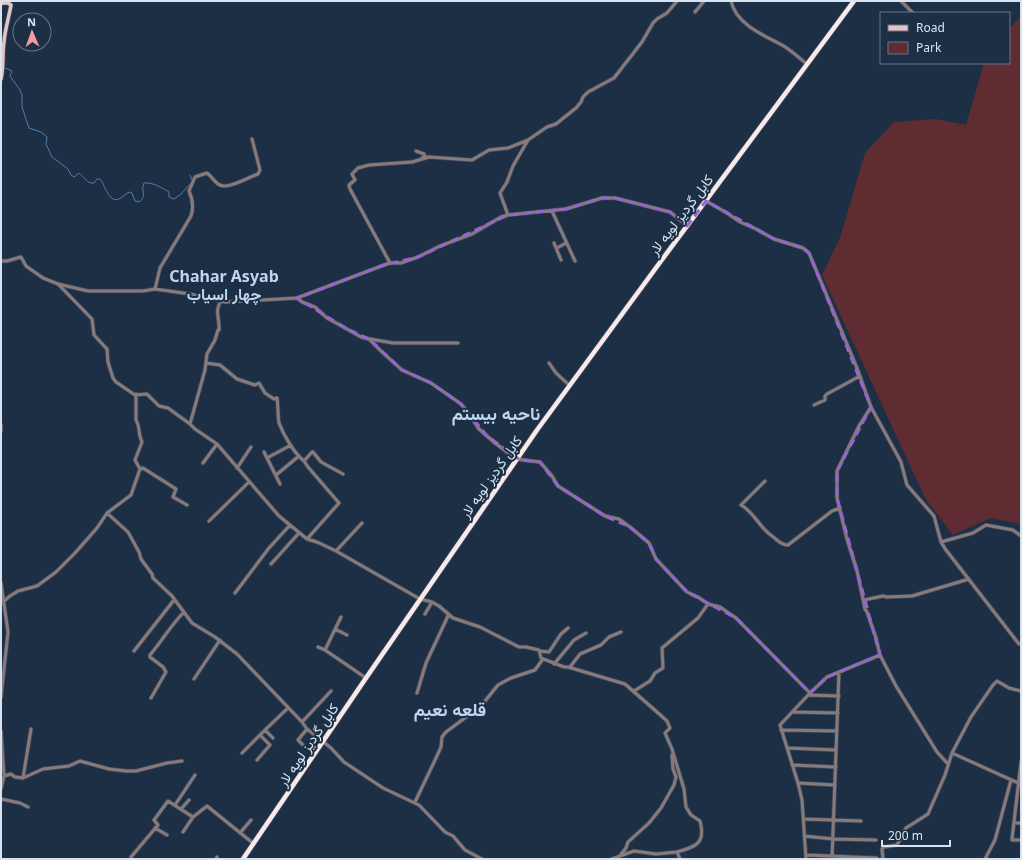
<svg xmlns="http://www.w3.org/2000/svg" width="1022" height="860" viewBox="0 0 1022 860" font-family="'Noto Sans',Vazirmatn,sans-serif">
	<rect width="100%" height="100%" fill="#1c2f44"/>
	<!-- green -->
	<path fill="#5f2c32" d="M1021,16V524L991,518L953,535L925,498L822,275L840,238L865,153L894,122L936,119L966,125L984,63H1009V29Z"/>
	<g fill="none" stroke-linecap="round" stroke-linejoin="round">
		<!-- stream -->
		<path stroke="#507eab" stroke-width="1" d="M5,68L12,71L10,76L20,90L22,95V107L29,128L41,132L47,137L46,144L52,157L68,169L71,175L74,177L79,173C84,177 87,184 94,183L97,179H100C105,184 108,203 119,199C123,197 126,193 130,192L132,193L135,201L139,202C148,195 140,192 144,183C153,182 162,188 169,192V197L174,199L181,194L191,183
			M190,175L192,180"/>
		<!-- minor casing -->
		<g stroke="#3a4c60" stroke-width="4.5">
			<path id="minor" d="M731,1C736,24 763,35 782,45C791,50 799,58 807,64
				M901,1L913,13
				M695,12L704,1
				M416,151L424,154L425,157L422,158
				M706,201L727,213L740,222L756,229L774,239L803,248L809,253L857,368L871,407L901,462L907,485L934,516L941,542L946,550L1019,644L1021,643
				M552,211L575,261
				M508,215L500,193L507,182L513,166L528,140
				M554,243L561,260
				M557,248L566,243
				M1,261H7L21,257L26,266L43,278L58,284L88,291H143L155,289L190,294L225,302L297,298L384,265L390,263H401L418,257L440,246L472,234L501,217L508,215L566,209L602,198H615L670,212L688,226
				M390,263L350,189L349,185L355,180L352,174L358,168L369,165L412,162L429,157L472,160L489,150L508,148L528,140L547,127L556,124L576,108L581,102L583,97L588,92L614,78L642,42L653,23L657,19L667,13L677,1
				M58,284L92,319L94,335L107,349L108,362L113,378L116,382L135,395L147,394L159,406L168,408L190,424L195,429L217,444L279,516L307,539L317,542L336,551L420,599L432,602L439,606L453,618L480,627L519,647H526L539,650L541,658L564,667H568L625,684L657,712L667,721L670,728L665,733L672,749L684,789L686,807L691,815L700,821C706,843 696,847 677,852
				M155,289L160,268L191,216C194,207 193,200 189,191L195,177L207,173C211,176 215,182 218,184C226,191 249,177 258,174L260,170L252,139
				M297,298L302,302L315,307L327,318L347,329L361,337L369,339L383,353L402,370L431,383L461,404L467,411L479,429L495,443L516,459L540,462L552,476L558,486L605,516L619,519L630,527L649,543L656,559L687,592L698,597L708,604L720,607L736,618L810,693
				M370,339L393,343H458
				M206,363L220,365L237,379L255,385L259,383L265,393L274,399L277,398C278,404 278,419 279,423C284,436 294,453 304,461
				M549,363L556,373L569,385
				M814,405L825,400V396L827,394L860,376
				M871,407L859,426L837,471V498L847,539L857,571L865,609L867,612L876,638L880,655L896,686L937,752L948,764
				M190,424L205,370L207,354L215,340L218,330H219C220,319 214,311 221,301
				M1,425V431
				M264,452L280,484
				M267,458L291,445
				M203,463L217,444
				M237,468L251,447
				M140,469L143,468L176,489L173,497L187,505
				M276,475L299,456
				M765,481L741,505C754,512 759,527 772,536C778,540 780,545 788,545L832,511L840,508
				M107,513L128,532L139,552L141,559L152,574L153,578L172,596L192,623L215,637L237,654L302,722L307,729L331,748L344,762L383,788L419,805L445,832L453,836L465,850L482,859
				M209,521L249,482
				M307,539L339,503L308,467L304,461L312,452H313L321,462L343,474
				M941,542L973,533L986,525L1013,530L1021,536
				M336,551L362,523
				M271,564L299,533
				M1,583L8,632L1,697
				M235,593L269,548L290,525
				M864,600L883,596L887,597L912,596L969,579
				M4,601L10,596L18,591L37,586L56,572L75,553L97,528L107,513L131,495L140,469L135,460L142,442C138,434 140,426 136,420V394
				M425,614L432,602
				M335,629L347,635
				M318,647L325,650L366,678
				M325,650L341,617
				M134,651L174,600
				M540,651L549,652L561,634L568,628
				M554,664L574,640L586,633
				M570,667L580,654L601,645L609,637L621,632
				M194,679L220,640
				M634,691L650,681L655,673L663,668L662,648L698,618L708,604
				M417,693L426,663L448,616
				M808,695L839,696
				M151,698L166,672L163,667L150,657V655C162,641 171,625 184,612
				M793,712L838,713
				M302,722L331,691
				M265,730L273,738
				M781,730L837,731
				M1,731L4,776L1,789
				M303,745L298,740L307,729
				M787,748L836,750
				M242,753L265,730L288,708
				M952,753L1018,783
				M257,760L270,745L260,735
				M1021,762L1012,839V840H1021
				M792,765L836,767
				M4,776L11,774L15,777L23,778L43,769L69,766L80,761L109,769L126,771H136L167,763L182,761
				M23,778L31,729
				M798,783L835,785
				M1,799L20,803L28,807
				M415,802L436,758L441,747L442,737L446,732L481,706L498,685L511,678L535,670L543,659
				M175,805L195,775
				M181,809L189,800
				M804,819L861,821
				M1014,823H1021
				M155,828L167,835
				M183,832L193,817L207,806L254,844
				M240,833L251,820
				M804,836L833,839L876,840
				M806,855L877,858
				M131,857L158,825L154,820L168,801L193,817
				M619,857L626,848L628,842L649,823L661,808L674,785L676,777L673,769L672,755
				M216,859L217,857
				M612,859L634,851L656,854L677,852L680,859
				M806,859L802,800L798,783L780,725L810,693L827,677L880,655
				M832,859L839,672
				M883,859L882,849L884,847L897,845L906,828L928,814L945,775L952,753L971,717L993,685L997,681L1009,688L1021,691
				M985,859L995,840L1011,780"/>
		</g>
		<!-- major casing -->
		<g stroke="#3a4c60" stroke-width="5">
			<path id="major" d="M1,4L3,3H8L11,5C9,17 5,29 4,42C2,54 4,66 1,79"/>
		</g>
		<!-- highway casing -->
		<g stroke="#3a4c60" stroke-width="6">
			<path id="highway" d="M243,859L366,678L537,430L661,261L854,1"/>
		</g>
		<!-- minor -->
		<use href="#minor" stroke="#897979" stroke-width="3"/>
		<!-- major -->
		<use href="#major" stroke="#e6c4c5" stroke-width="3.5"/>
		<!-- highway -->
		<use href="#highway" stroke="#f9e9e9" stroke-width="4.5"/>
	</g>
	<!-- marked area -->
	<path fill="none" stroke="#9763ce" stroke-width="3" stroke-dasharray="8 5" stroke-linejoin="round" d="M602,198H615L670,212L687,226L706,201L774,239L803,248L809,253L871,407L837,471V498L880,655L827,677L810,693L736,618L687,592L656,559L649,543L630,527L605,516L558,486L540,462L520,460L487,436L461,404L431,383L402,370L369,339L347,329L297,298L384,265L418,257L508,215L566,209Z"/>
	<g text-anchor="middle" stroke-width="4" stroke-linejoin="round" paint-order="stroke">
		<!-- street labels -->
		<g font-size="14" fill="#d7e3f1" stroke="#1c2f44">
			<text transform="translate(681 215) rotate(-53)" y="5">کابل گردیز لویه لار</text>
			<text transform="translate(491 477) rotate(-55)" y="5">کابل گردیز لویه لار</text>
			<text transform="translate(308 745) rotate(-56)" y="5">کابل گردیز لویه لار</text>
		</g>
		<!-- quarter labels -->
		<g font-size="16" font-weight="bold" fill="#bfd6f1" stroke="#1c2f44">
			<text x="224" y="282">Chahar Asyab<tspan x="224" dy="18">چهار اسیاب</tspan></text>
		</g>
		<!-- district labels -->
		<g font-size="18" font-weight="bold" fill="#bfd6f1" stroke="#1c2f44">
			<text x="496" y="420">ناحیه بیستم</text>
			<text x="450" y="716">قلعه نعيم</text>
		</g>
	</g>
	<!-- border -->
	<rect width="1022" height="860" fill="none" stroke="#d7e3f1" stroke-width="4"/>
	<!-- legend -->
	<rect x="880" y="12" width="130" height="52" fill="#1c2f44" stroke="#677789"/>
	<rect x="888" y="25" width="20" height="6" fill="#e6c4c5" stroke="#677789"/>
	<text x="916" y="32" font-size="12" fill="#d7e3f1">Road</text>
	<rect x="888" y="42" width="20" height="12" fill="#5f2c32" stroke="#677789"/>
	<text x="916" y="52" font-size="12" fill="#d7e3f1">Park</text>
	<!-- north arrow -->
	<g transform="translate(32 32) rotate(358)"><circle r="19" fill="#1c2f44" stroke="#677789"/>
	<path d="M0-3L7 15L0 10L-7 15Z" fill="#f49aa1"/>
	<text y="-6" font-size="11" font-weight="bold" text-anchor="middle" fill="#d7e3f1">N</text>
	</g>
	<!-- scale -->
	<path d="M882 840v6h68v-6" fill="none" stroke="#d7e3f1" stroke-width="2"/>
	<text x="888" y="840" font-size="12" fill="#d7e3f1" stroke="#1c2f44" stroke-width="3" paint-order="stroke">200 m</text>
</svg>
